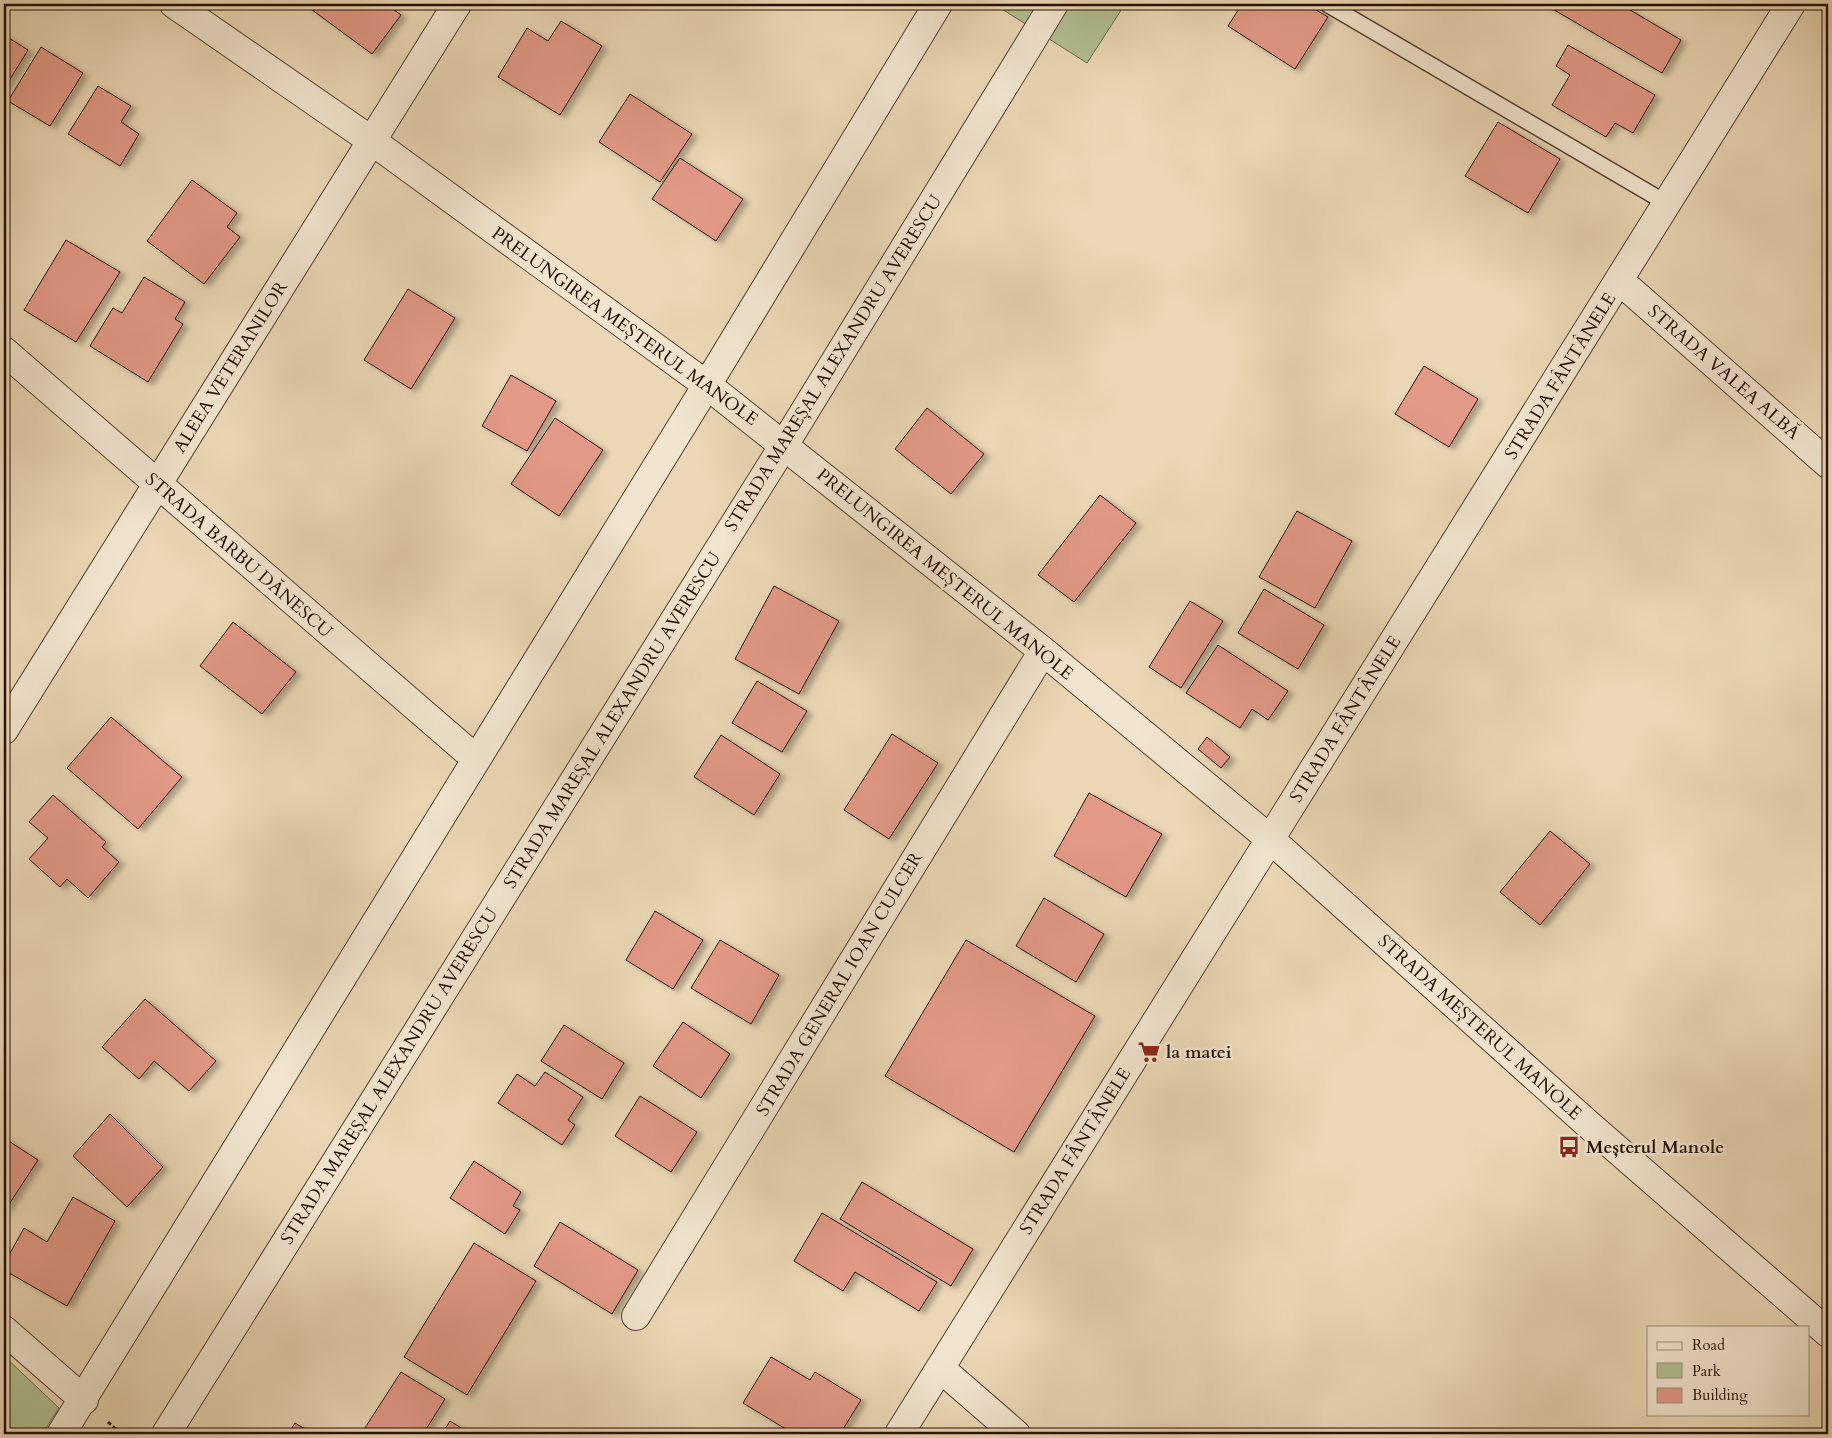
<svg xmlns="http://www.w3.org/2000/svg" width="1832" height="1438" viewBox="0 0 1832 1438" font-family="Cardo,serif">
	<defs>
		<filter id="shadow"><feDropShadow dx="5.5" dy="3" stdDeviation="2.5" flood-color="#0004"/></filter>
	</defs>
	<rect width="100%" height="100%" fill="#ebd7b5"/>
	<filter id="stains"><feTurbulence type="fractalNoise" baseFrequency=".004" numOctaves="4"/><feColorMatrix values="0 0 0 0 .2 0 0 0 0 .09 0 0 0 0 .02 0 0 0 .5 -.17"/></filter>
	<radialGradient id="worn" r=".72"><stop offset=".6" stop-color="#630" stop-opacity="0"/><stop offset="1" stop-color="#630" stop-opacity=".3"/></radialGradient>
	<!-- green -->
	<path fill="#b1bf92" stroke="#6b684c" d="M994,4H1125L1087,63Z
		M4,1356L59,1408L42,1434H4Z"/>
	<!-- building -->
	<path fill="#e29987" stroke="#251007" filter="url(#shadow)" d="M304,4H386L401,15L372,54Z
		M1242,4H1306L1328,17L1295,69L1228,26Z
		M1544,4H1620L1681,40L1662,73Z
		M561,21L602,46L560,115L498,77L527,28L548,41Z
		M4,35L28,50L4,89Z
		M1568,45L1655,95L1633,133L1615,123L1606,137L1552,105L1570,75L1556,66Z
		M41,47L83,73L50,126L8,101Z
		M98,86L131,106L121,122L139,134L120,166L68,134Z
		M630,94L692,134L660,182L599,142Z
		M1498,122L1560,159L1528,213L1465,176Z
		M680,158L743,199L716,241L652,199Z
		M192,180L237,213L227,227L240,237L204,284L147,241Z
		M66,240L120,272L76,342L24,310Z
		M144,277L185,302L175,319L183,324L148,382L90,346L113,308L122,313Z
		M408,289L455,318L411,389L364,360Z
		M1424,366L1478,399L1449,447L1395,414Z
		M511,375L556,401L527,451L482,426Z
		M927,408L984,454L951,494L895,449Z
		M555,418L603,450L559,516L511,484Z
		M1100,495L1136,523L1074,602L1038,575Z
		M1297,511L1352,541L1315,608L1259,577Z
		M774,586L839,621L799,694L735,659Z
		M1264,589L1324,625L1298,669L1238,633Z
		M1190,601L1223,621L1181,688L1149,667Z
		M233,622L296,672L262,714L200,666Z
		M1218,645L1288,691L1268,720L1252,709L1240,728L1186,693Z
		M757,681L807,711L782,752L732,723Z
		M111,717L182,777L138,829L67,768Z
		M892,734L938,763L889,839L844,810Z
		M721,735L780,774L754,815L694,777Z
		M1207,737L1230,757L1221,768L1198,749Z
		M1089,793L1162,834L1126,897L1054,856Z
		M53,795L106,842L102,847L119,862L88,898L67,879L60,887L29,859L48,838L29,822Z
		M1550,831L1590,864L1540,925L1500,892Z
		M1044,898L1104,934L1076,982L1016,946Z
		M655,911L703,940L673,989L626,960Z
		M720,940L779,975L751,1024L691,988Z
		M966,940L1095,1016L1014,1152L885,1076Z
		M145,999L216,1061L189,1091L154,1061L139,1079L102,1047Z
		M683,1022L730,1054L701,1098L653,1066Z
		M564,1025L624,1063L602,1099L541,1061Z
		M545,1072L583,1097L568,1120L575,1125L562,1145L498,1103L517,1074L535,1086Z
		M640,1096L697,1132L671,1172L615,1136Z
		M110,1114L163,1167L127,1207L73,1156Z
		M4,1138L38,1160L4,1212Z
		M474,1161L521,1192L513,1206L520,1210L505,1234L450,1198Z
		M862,1182L973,1249L951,1286L840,1219Z
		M73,1197L115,1221L67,1306L4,1270V1264L24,1228L47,1242Z
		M822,1213L937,1282L919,1311L855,1272L843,1291L794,1261Z
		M560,1222L638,1270L612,1314L534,1266Z
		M474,1243L536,1281L467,1395L404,1357Z
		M771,1357L810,1380L815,1372L861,1400L840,1434H794L743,1403Z
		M401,1372L445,1399L423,1434H361Z
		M450,1421L471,1434H442Z
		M295,1423L313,1434H288Z"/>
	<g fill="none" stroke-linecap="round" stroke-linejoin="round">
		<!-- service casing -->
		<g stroke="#564232" stroke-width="18">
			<path id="service" d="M1327,4L1668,204"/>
		</g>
		<!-- minor casing -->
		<g stroke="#564232" stroke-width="30">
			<path id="minor" d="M174,4L372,141L707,385L1043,651L1270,839L1589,1125L1828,1333
				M1620,281L1828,464
				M4,351L475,758
				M4,730L457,4
				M636,1316L1043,651
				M4,1330L84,1400
				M940,1368L1016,1434
				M61,1434L707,385L938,4
				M166,1434L784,445L1054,4
				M899,1434L1791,4"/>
		</g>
		<!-- path -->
		<path stroke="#251007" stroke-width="3" stroke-dasharray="4 2.5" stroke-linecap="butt" d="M108,1422L121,1434"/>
		<!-- service -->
		<use href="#service" stroke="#f2e5cf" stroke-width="15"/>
		<!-- minor -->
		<use href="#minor" stroke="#f2e5cf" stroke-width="28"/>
	</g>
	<!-- icons -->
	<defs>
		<g id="supermarket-bare" transform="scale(1.725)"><path d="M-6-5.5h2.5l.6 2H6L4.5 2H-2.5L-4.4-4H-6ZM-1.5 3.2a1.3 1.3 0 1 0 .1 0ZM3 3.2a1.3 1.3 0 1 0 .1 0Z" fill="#8f2418" stroke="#f2e5cf" stroke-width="2.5" paint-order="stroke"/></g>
		<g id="bus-bare" transform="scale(1.725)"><path d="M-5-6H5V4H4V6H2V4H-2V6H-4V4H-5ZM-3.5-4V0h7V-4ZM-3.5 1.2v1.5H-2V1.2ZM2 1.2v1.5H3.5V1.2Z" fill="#8f2418" stroke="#f2e5cf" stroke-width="2.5" paint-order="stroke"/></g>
	</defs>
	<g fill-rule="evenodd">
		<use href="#supermarket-bare" x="1149" y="1052"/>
		<use href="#bus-bare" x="1569" y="1147"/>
	</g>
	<g text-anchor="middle" stroke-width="5" stroke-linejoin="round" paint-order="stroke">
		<!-- street labels -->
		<g font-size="18" fill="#251007" stroke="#f2e5cf">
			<text transform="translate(625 326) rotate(36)" y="6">PRELUNGIREA MEȘTERUL MANOLE</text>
			<text transform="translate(833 363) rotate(-58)" y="6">STRADA MAREȘAL ALEXANDRU AVERESCU</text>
			<text transform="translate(230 367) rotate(-58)" y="6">ALEEA VETERANILOR</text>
			<text transform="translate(1724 372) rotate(41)" y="6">STRADA VALEA ALBĂ</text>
			<text transform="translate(1560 376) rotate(-58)" y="6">STRADA FÂNTÂNELE</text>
			<text transform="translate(239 555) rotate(41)" y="6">STRADA BARBU DĂNESCU</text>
			<text transform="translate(945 574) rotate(39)" y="6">PRELUNGIREA MEȘTERUL MANOLE</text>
			<text transform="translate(1345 719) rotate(-58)" y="6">STRADA FÂNTÂNELE</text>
			<text transform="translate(612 720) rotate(-58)" y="6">STRADA MAREȘAL ALEXANDRU AVERESCU</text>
			<text transform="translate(839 984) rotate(-59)" y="6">STRADA GENERAL IOAN CULCER</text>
			<text transform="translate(1480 1027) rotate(42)" y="6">STRADA MEȘTERUL MANOLE</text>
			<text transform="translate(389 1076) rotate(-58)" y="6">STRADA MAREȘAL ALEXANDRU AVERESCU</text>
			<text transform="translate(1075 1151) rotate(-58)" y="6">STRADA FÂNTÂNELE</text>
		</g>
		<!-- poi labels -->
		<g font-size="18" font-weight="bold" fill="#251007" stroke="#f2e5cf" text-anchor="start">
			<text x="1166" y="1058">la matei</text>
			<text x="1586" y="1153">Meșterul Manole</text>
		</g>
	</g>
	<!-- margin -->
	<rect width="1832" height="1438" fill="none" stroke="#ebd7b5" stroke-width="20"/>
	<rect x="5" y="5" width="1822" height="1428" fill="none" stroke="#251007" stroke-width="2.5"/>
	<rect x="10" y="10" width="1812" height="1418" fill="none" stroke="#251007"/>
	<!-- legend -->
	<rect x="1647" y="1326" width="162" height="90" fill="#f2e5cf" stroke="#a0907f"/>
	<rect x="1657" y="1342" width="25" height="8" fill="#f2e5cf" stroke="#a0907f"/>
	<text x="1692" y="1350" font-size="15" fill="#251007">Road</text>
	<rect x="1657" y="1363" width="25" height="15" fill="#b1bf92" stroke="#a0907f"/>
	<text x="1692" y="1376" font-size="15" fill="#251007">Park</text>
	<rect x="1657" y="1388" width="25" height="15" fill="#e29987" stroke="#a0907f"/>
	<text x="1692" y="1400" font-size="15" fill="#251007">Building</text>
	<rect width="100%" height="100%" filter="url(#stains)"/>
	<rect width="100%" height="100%" fill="url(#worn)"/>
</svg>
